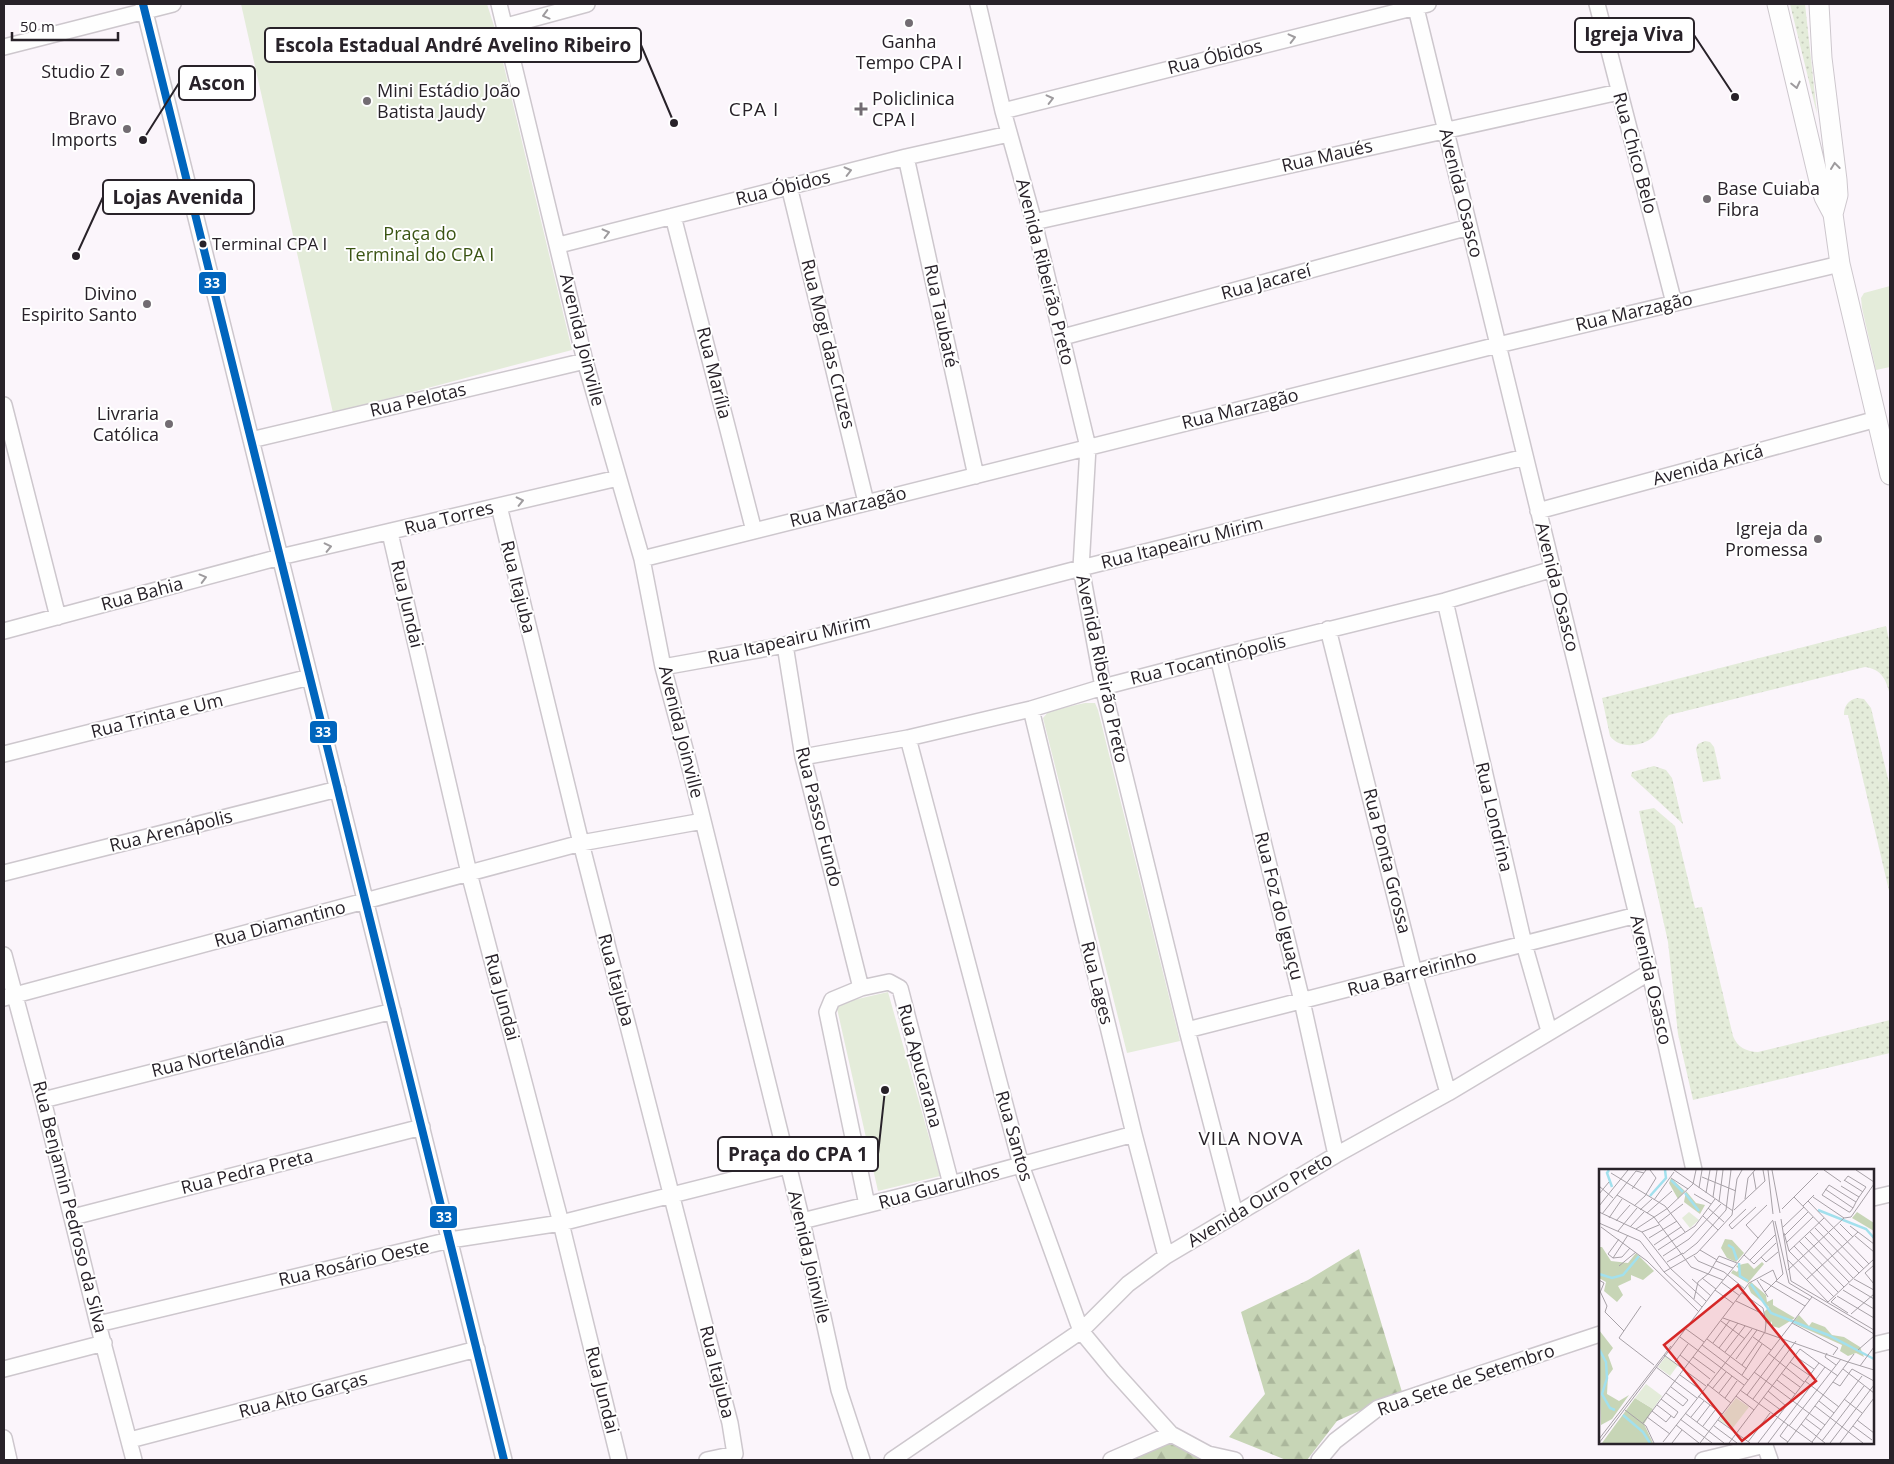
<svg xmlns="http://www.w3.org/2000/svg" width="1894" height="1464" viewBox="0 0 1894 1464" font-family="'Open Sans',sans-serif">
	<defs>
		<pattern id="grass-dots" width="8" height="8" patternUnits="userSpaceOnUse" patternTransform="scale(1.25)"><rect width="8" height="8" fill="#e4ecda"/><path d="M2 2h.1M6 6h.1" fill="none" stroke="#c4cabb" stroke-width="1.8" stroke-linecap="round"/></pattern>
		<pattern id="forest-firs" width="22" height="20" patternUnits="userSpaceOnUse" patternTransform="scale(1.25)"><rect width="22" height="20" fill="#c7d5b6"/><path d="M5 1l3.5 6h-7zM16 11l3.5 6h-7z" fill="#abb79c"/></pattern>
	</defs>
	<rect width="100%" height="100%" fill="#fbf5fb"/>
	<!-- grass -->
	<path fill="url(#grass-dots)" d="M1790,4H1805L1817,114Z
		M1886,626L1890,645V696C1887,681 1882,669 1865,667L1669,715C1661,721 1660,730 1653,737C1642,747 1619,749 1610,736L1602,698Z
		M1857,698L1864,699L1871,708L1890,787V895L1848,715H1844C1844,706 1848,700 1857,698Z
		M1705,741L1710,742L1714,747L1721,779L1703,782L1696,749L1698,744Z
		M1654,766L1666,770L1672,778L1683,824L1631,776L1632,772Z
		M1654,808L1675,826L1695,908L1702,907L1733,1036C1737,1047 1747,1052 1758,1052L1890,1020V1053L1693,1100L1678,1034L1668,942L1639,811Z"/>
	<!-- forest -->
	<path fill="url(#forest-firs)" d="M1359,1249L1402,1392L1337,1421L1307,1460H1286L1229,1437L1265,1394L1241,1312L1308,1280Z
		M1171,1440L1204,1460H1126Z"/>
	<!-- green -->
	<path fill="#e4ecda" d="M241,4H487L495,29L572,350L333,413Z
		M1890,286V367L1876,370L1862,308L1861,298L1864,293Z
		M1085,703H1095L1098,710L1180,1041L1127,1053L1043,718L1049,711Z
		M888,992L940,1176L878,1191L836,1004Z"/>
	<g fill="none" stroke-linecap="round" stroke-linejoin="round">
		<!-- minor casing -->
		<g stroke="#cdc7cd" stroke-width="18">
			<path id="minor" d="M143,4L504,1460
				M499,4L585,361L642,559L663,667L688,760L802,1221L839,1390L862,1460
				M978,4L1003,111L1034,222L1088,447L1081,568L1103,687L1187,1030L1235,1214
				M1415,4L1637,915L1694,1170
				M1597,4L1674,303
				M506,26L587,4
				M4,47L173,4
				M1003,111L1428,4
				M906,157L976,476
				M789,186L866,502
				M673,216L754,531
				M1034,222L1619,92
				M559,245L906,157L1009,134
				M1063,337L1469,227
				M4,405L58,617
				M251,440L585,361
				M499,506L581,843L730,1423L735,1454L707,1460
				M1538,511L1877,419
				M390,533L469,873L561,1223L619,1460
				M642,559L1498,345L1840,264
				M1445,601L1524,944L1549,1031
				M1328,629L1414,972L1448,1093
				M4,631L280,557L618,478
				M785,645L803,757L861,988
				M1218,657L1302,1001L1336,1155
				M663,667L785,645L1081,568L1525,457
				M1031,709L1134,1134L1166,1256
				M908,738L1021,1165L1081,1331L1114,1371L1171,1434L1208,1454L1235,1460
				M4,754L310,677
				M803,757L908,738L1031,709L1103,687L1218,657L1445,601L1553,569
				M4,873L338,789
				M4,955L43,1100L98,1324L134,1460
				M4,998L581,843L703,821
				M1187,1030L1637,915
				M43,1100L393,1011
				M1873,1198L1890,1194
				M867,1205L827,1012L832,1000L861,988L889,982L900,988L951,1184
				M73,1217L422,1127
				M802,1221L951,1184L1134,1134
				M98,1324L450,1240L561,1223L787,1166
				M1873,1345L1890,1341
				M4,1369L104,1343
				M4,1438L9,1460
				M130,1440L477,1349
				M1764,1443L1770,1460
				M892,1460L1081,1331L1128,1284L1166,1256L1336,1155L1448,1093L1650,972
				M1111,1460L1171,1434
				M1319,1460L1335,1441L1378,1408L1600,1334
				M1703,1460L1765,1445"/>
		</g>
		<!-- major casing -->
		<g stroke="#cdc7cd" stroke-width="21">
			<path id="major" d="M1777,4L1820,185L1824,197L1833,214
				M1819,4L1822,58L1837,180L1838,195L1833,214L1840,264L1890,475"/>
		</g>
		<!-- minor -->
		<use href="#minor" stroke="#fefefe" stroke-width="15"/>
		<!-- major -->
		<use href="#major" stroke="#fefefe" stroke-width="19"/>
		<!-- bus-1 casing -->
		<g stroke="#fff" stroke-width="11">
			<path id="bus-1" d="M143,4L504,1460"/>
		</g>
		<!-- bus-1 -->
		<use href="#bus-1" stroke="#0065bd" stroke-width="8"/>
	</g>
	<!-- one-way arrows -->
	<defs><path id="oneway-chevron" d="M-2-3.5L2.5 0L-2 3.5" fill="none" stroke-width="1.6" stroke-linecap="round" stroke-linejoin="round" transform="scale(1.25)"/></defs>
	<g stroke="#9e9b9e">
		<use href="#oneway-chevron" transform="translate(546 15) rotate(165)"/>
		<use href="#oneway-chevron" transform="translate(1292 38) rotate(-14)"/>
		<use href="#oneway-chevron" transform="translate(1796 85) rotate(77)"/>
		<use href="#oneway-chevron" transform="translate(1050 99) rotate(-14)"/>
		<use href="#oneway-chevron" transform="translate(1835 166) rotate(-97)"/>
		<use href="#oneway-chevron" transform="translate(848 171) rotate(-14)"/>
		<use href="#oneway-chevron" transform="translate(606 233) rotate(-14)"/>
		<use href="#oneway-chevron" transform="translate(520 501) rotate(-13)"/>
		<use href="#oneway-chevron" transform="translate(328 547) rotate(-13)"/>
		<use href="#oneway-chevron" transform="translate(203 578) rotate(-15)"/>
	</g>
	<!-- markers -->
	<g fill="#726c72" stroke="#fff" stroke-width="2">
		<circle cx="909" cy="23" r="5"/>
		<circle cx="120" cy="72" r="5"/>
		<circle cx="367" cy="101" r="5"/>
		<path d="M858.5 101.5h5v5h5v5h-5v5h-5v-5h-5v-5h5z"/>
		<circle cx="127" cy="129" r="5"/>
		<circle cx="1707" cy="199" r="5"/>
		<circle cx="147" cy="304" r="5"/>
		<circle cx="169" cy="424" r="5"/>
		<circle cx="1818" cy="539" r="5"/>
	</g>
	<circle fill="#282229" stroke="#fff" stroke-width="2" cx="203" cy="244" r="4.5"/>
	<g text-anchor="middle" stroke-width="4" stroke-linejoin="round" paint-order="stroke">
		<!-- bus labels -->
		<g font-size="17" fill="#282229" stroke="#fff" text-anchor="start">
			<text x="212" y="250">Terminal CPA I</text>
		</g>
		<!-- poi labels -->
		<g font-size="18" fill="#282229" stroke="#fff" text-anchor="end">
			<text x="909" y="48" text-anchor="middle">Ganha<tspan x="909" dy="21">Tempo CPA I</tspan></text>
			<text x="110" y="78">Studio Z</text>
			<text x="377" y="97" text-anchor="start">Mini Estádio João<tspan x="377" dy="21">Batista Jaudy</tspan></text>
			<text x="872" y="105" text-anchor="start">Policlinica<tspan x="872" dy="21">CPA I</tspan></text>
			<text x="117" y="125">Bravo<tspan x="117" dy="21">Imports</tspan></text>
			<text x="1717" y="195" text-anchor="start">Base Cuiaba<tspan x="1717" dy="21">Fibra</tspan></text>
			<text x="137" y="300">Divino<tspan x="137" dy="21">Espirito Santo</tspan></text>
			<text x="159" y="420">Livraria<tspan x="159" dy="21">Católica</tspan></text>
			<text x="1808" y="535">Igreja da<tspan x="1808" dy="21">Promessa</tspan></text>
		</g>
		<!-- street labels -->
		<g font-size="18" fill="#282229" stroke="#fff">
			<text transform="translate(1215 57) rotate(-14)" y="6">Rua Óbidos</text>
			<text transform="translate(1635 153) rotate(75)" y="6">Rua Chico Belo</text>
			<text transform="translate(1327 156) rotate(-13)" y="6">Rua Maués</text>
			<text transform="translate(783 188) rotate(-14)" y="6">Rua Óbidos</text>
			<text transform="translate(1461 193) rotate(76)" y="6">Avenida Osasco</text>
			<text transform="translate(1045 272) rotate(76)" y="6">Avenida Ribeirão Preto</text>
			<text transform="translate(1266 282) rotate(-15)" y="6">Rua Jacareí</text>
			<text transform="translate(1634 312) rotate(-13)" y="6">Rua Marzagão</text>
			<text transform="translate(941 316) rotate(78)" y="6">Rua Taubaté</text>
			<text transform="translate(582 340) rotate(76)" y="6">Avenida Joinville</text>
			<text transform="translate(828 344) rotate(76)" y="6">Rua Mogi das Cruzes</text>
			<text transform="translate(714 373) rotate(76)" y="6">Rua Marília</text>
			<text transform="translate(418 400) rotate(-13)" y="6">Rua Pelotas</text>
			<text transform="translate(1240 409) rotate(-14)" y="6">Rua Marzagão</text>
			<text transform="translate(1708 465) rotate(-15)" y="6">Avenida Aricá</text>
			<text transform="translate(848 507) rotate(-14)" y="6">Rua Marzagão</text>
			<text transform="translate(449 518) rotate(-14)" y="6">Rua Torres</text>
			<text transform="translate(1182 543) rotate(-14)" y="6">Rua Itapeairu Mirim</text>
			<text transform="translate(518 587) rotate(76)" y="6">Rua Itajuba</text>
			<text transform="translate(1557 587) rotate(76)" y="6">Avenida Osasco</text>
			<text transform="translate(142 594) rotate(-15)" y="6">Rua Bahia</text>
			<text transform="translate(407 604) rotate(77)" y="6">Rua Jundai</text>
			<text transform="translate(789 640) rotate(-13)" y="6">Rua Itapeairu Mirim</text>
			<text transform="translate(1208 660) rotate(-14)" y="6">Rua Tocantinópolis</text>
			<text transform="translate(1102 669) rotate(78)" y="6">Avenida Ribeirão Preto</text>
			<text transform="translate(157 716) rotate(-14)" y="6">Rua Trinta e Um</text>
			<text transform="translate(681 732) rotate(76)" y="6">Avenida Joinville</text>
			<text transform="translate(819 817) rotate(76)" y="6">Rua Passo Fundo</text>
			<text transform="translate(1494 817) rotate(77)" y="6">Rua Londrina</text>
			<text transform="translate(171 831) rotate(-14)" y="6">Rua Arenápolis</text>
			<text transform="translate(1387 861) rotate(76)" y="6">Rua Ponta Grossa</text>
			<text transform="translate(1279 906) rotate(76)" y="6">Rua Foz do Iguaçu</text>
			<text transform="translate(280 924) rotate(-15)" y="6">Rua Diamantino</text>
			<text transform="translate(1412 973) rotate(-15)" y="6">Rua Barreirinho</text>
			<text transform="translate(616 980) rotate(75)" y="6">Rua Itajuba</text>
			<text transform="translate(1651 980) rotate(77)" y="6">Avenida Osasco</text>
			<text transform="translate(1097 983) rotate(76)" y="6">Rua Lages</text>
			<text transform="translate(502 997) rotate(75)" y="6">Rua Jundai</text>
			<text transform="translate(218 1055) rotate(-14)" y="6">Rua Nortelândia</text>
			<text transform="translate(920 1066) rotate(75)" y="6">Rua Apucarana</text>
			<text transform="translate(1014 1136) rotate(74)" y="6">Rua Santos</text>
			<text transform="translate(247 1172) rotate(-14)" y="6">Rua Pedra Preta</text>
			<text transform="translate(939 1187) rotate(-15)" y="6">Rua Guarulhos</text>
			<text transform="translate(1260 1200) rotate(-31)" y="6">Avenida Ouro Preto</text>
			<text transform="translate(70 1207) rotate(76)" y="6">Rua Benjamin Pedroso da Silva</text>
			<text transform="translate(809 1257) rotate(77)" y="6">Avenida Joinville</text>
			<text transform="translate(354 1263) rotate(-13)" y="6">Rua Rosário Oeste</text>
			<text transform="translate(717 1372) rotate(76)" y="6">Rua Itajuba</text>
			<text transform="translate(1466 1380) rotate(-19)" y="6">Rua Sete de Setembro</text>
			<text transform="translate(602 1390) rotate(76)" y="6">Rua Jundai</text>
			<text transform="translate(303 1395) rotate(-15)" y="6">Rua Alto Garças</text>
		</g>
		<!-- park labels -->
		<g font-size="18" fill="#3a5413" stroke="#fff">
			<text x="420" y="240">Praça do<tspan x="420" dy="21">Terminal do CPA I</tspan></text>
		</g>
		<!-- neighbourhood labels -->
		<g font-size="19" letter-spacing="1" fill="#282229" stroke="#fff">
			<text x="754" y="116">CPA I</text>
			<text x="1251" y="1145">VILA NOVA</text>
		</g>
	</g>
	<!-- overview -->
	<g transform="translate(1599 1169)">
		<rect width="275" height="275" fill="#fbf5fb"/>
		<path d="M72,9L86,22L79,30L70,14ZM87,22L97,34L106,36L101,45L85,33ZM258,43L275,54V62L253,49ZM126,70L133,71L145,84L137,93L128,89L122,79ZM0,78H3L12,92L29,94L37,84L55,102L44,111L32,106V111L19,117L24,126L18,133L5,122L7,113L0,109ZM163,93L165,95L149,114L132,104L134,101L138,103L140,100L137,97L144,95L149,94L155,100ZM152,113L167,126L168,133L174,130V136L196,149L180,159L173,157V152L171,156L167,154L165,143L170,138L152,124L149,117ZM200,146L210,157L213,153L226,158L233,166L245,168L261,178L265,188L257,184L249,187L241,182L243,176L196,155L194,153ZM0,161L14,179L9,186L14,200L9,207L8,225L20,232L30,226L13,250L2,256ZM36,229L54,240L45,255L54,274H3Z" fill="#c7d5b6"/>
		<path d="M90,43L100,51L91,59L83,49ZM67,187L79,196L71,207L59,198ZM47,215L63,227L54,240L36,229ZM137,229L150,238L133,260L120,251Z" fill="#e4ecda"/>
		<path fill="none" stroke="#a2e0ed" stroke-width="2.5" d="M10,1L8,4L13,18M72,11L84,23M86,24L100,42M51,27L67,9L66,1M219,41L267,60L275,69M129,76L134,79L138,91M140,94L141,107L149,112M0,105L13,109L24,106L40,87M152,115L172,144L229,166L275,190M0,180L7,193L8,209L3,225L11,239L16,241M24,246L44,263L51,274"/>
		<path fill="none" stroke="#a7a1a7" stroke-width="1" d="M75,1L134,42M169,1L174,45M173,1L181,44M225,1L242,13M257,1L275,13M154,3L157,20M12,4L66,37L86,63M103,8L137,22M72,9L89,20M245,11L264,23M245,12L249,7L267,18L260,28L257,33L254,39L251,43H250L223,26L230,16L257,33M0,17L14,29M242,17L260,28M100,19L103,1M33,20L47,1M226,20L254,39M107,24L111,1M0,25L10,13M95,25L112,35M18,26L55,48L92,98L124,111M114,28L118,1M195,28L265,100M214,28L245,49M146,30L149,9L156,1M55,31L75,3M209,32L270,95M120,33L124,1M0,37L29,1M35,37L46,27L57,9L51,1M204,37L215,26M109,39L125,53M147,40L130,56L133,60L157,38M183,40L219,4M41,41L53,30M135,41L166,12L164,1M0,43L43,63L72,100L107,132M48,44L73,22M3,45L37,2L45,4M104,47L119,61M10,49L23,30M245,49L252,48L275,15M182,50L192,112L275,161M17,52L31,36M176,52L190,114L275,165M0,54L41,72L65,103L103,138M59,54L84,35M241,55L254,68M147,56L168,36M147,56L159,69M251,57L275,75M2,58L48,92L100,143M31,58L45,43M184,58L205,38M216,59L260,104M37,60L69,39L94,15L97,1M19,62L38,39M43,63L60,56M211,63L254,109M185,64L190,82L235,128M186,66L209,43M256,67L275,83M206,68L250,113M50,69L78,52M200,72L245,118M187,74L214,48M55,76L82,58M195,77L239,123M59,81L96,57L116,30M101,81L118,91M190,82L225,49M84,85L98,74L127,41L132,1M145,86L155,95L177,74M64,87L90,70L122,35M95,87L99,92L125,103L146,120M162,88L167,93L179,83M14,89L29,66M14,89L9,85L20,70M14,89L23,88L31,79M151,91L176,66M189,91L229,133L275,90M117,92L134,99M68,93L84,84M275,96L266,104L275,115M20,97L37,83M189,101L245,49M65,103L98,84L133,46L138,10L143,1M103,109L117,120M93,110L112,127M161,110L206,137M255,110L275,121M0,111L5,114L0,126M158,111L169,128M207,111L259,63M177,112L211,131M122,113L141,127M250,115L275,130M0,120L8,137L6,143L25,162M116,121L135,135M244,121L275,140M166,123L184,105L174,52M238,127L275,149M237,128L232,133L249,144M95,130L99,113L110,104L120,87L138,94M137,132L164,145M42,137L20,169L55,196M252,145L275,125M124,149L249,193L255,185M122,152L146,170M193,154L239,179L234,186M87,160L105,173M81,168L145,216M154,168L172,181M108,170L148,200M114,174L131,151M103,176L149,211M120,179L139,154M259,181L275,167M126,183L146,157M169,184L205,213M228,184L226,188L237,196M65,186L107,217M81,186L111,210M196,187L215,200M94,188L116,204M137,190L158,161M76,193L89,175M191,193L210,206M143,196L166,163L167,154L164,139L143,124M261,197L275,178M57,198L98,229M244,200L275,224M155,203L226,256M182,204L201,218M81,206L103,222M143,206L163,175M178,211L196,225M206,212L240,238M234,213L241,217L253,200L275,212M108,215L132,234M113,220L127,203M141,221L214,274M169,222L187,237M67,224L84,237L89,231L72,218M120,224L133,207M148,226L186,175L192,180M99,227L123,245M137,227L155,241M164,228L183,242M126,229L138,212M154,230L197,172M245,230L263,244M220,232L235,244M58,236L75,249L79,243L62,230M216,237L264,274M26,241L47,257L55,274M53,242L67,253L72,247M86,244L125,274M48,248L71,265M92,248L105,232M206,249L222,261M81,250L113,274M119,251L151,274M258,251L275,264M98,253L111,236M44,254L150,114L174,101L178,111M202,255L226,274M77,256L100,274M189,256L181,267L189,273M104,257L117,240M115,257L138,274M190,257L242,190M254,257L273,271M0,270L72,177M223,272L265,217M64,273L153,160M149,273L171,244M213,273L263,207M0,274L116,121L174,51M73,274L83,261M101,274L213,128M130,274L201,180L220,194M159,274L220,194L239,207M169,274L226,198M188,274L249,193L275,201M231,274L275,216M241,274L275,229"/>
		<path fill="#d62828" fill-opacity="0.15" stroke="#d62828" stroke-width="2.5" d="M139,116L217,212L143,272L65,176Z"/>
		<rect width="275" height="275" fill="none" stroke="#282229" stroke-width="2.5"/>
	</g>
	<!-- callouts -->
	<path fill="none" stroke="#282229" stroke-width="2" d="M1735 97L1694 35M674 123L641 45M143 140L179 83M76 256L103 197M885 1090L878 1154"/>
	<g fill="#282229" stroke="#fff" stroke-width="2">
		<circle cx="1735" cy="97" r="5"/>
		<circle cx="674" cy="123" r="5"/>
		<circle cx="143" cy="140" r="5"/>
		<circle cx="76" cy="256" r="5"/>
		<circle cx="885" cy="1090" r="5"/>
	</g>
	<g fill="#fff" stroke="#282229" stroke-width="2">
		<rect x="1575" y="18" width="119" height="34" rx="5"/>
		<rect x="265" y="28" width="376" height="34" rx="5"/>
		<rect x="179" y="66" width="76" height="34" rx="5"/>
		<rect x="103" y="180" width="151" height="34" rx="5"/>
		<rect x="718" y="1137" width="160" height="34" rx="5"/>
	</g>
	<g font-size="19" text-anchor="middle" font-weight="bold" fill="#282229">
		<text x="1634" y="41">Igreja Viva</text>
		<text x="453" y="52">Escola Estadual André Avelino Ribeiro</text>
		<text x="217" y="90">Ascon</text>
		<text x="178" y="204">Lojas Avenida</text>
		<text x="798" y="1161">Praça do CPA 1</text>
	</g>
	<g stroke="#fff" stroke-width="2">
		<rect x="198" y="271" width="29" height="24" rx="5" fill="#0065bd"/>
		<rect x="309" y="720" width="29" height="24" rx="5" fill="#0065bd"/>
		<rect x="429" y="1205" width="29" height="24" rx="5" fill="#0065bd"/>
	</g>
	<g font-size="14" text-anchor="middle" font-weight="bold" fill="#fff">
		<text x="212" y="288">33</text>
		<text x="323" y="737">33</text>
		<text x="444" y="1222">33</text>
	</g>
	<!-- border -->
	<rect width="1894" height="1464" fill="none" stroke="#282229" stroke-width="10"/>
	<!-- scale -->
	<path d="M12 32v8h106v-8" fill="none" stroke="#282229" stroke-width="2.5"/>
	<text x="20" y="32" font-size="15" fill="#282229" stroke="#ffffff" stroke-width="4" paint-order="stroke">50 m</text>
</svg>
